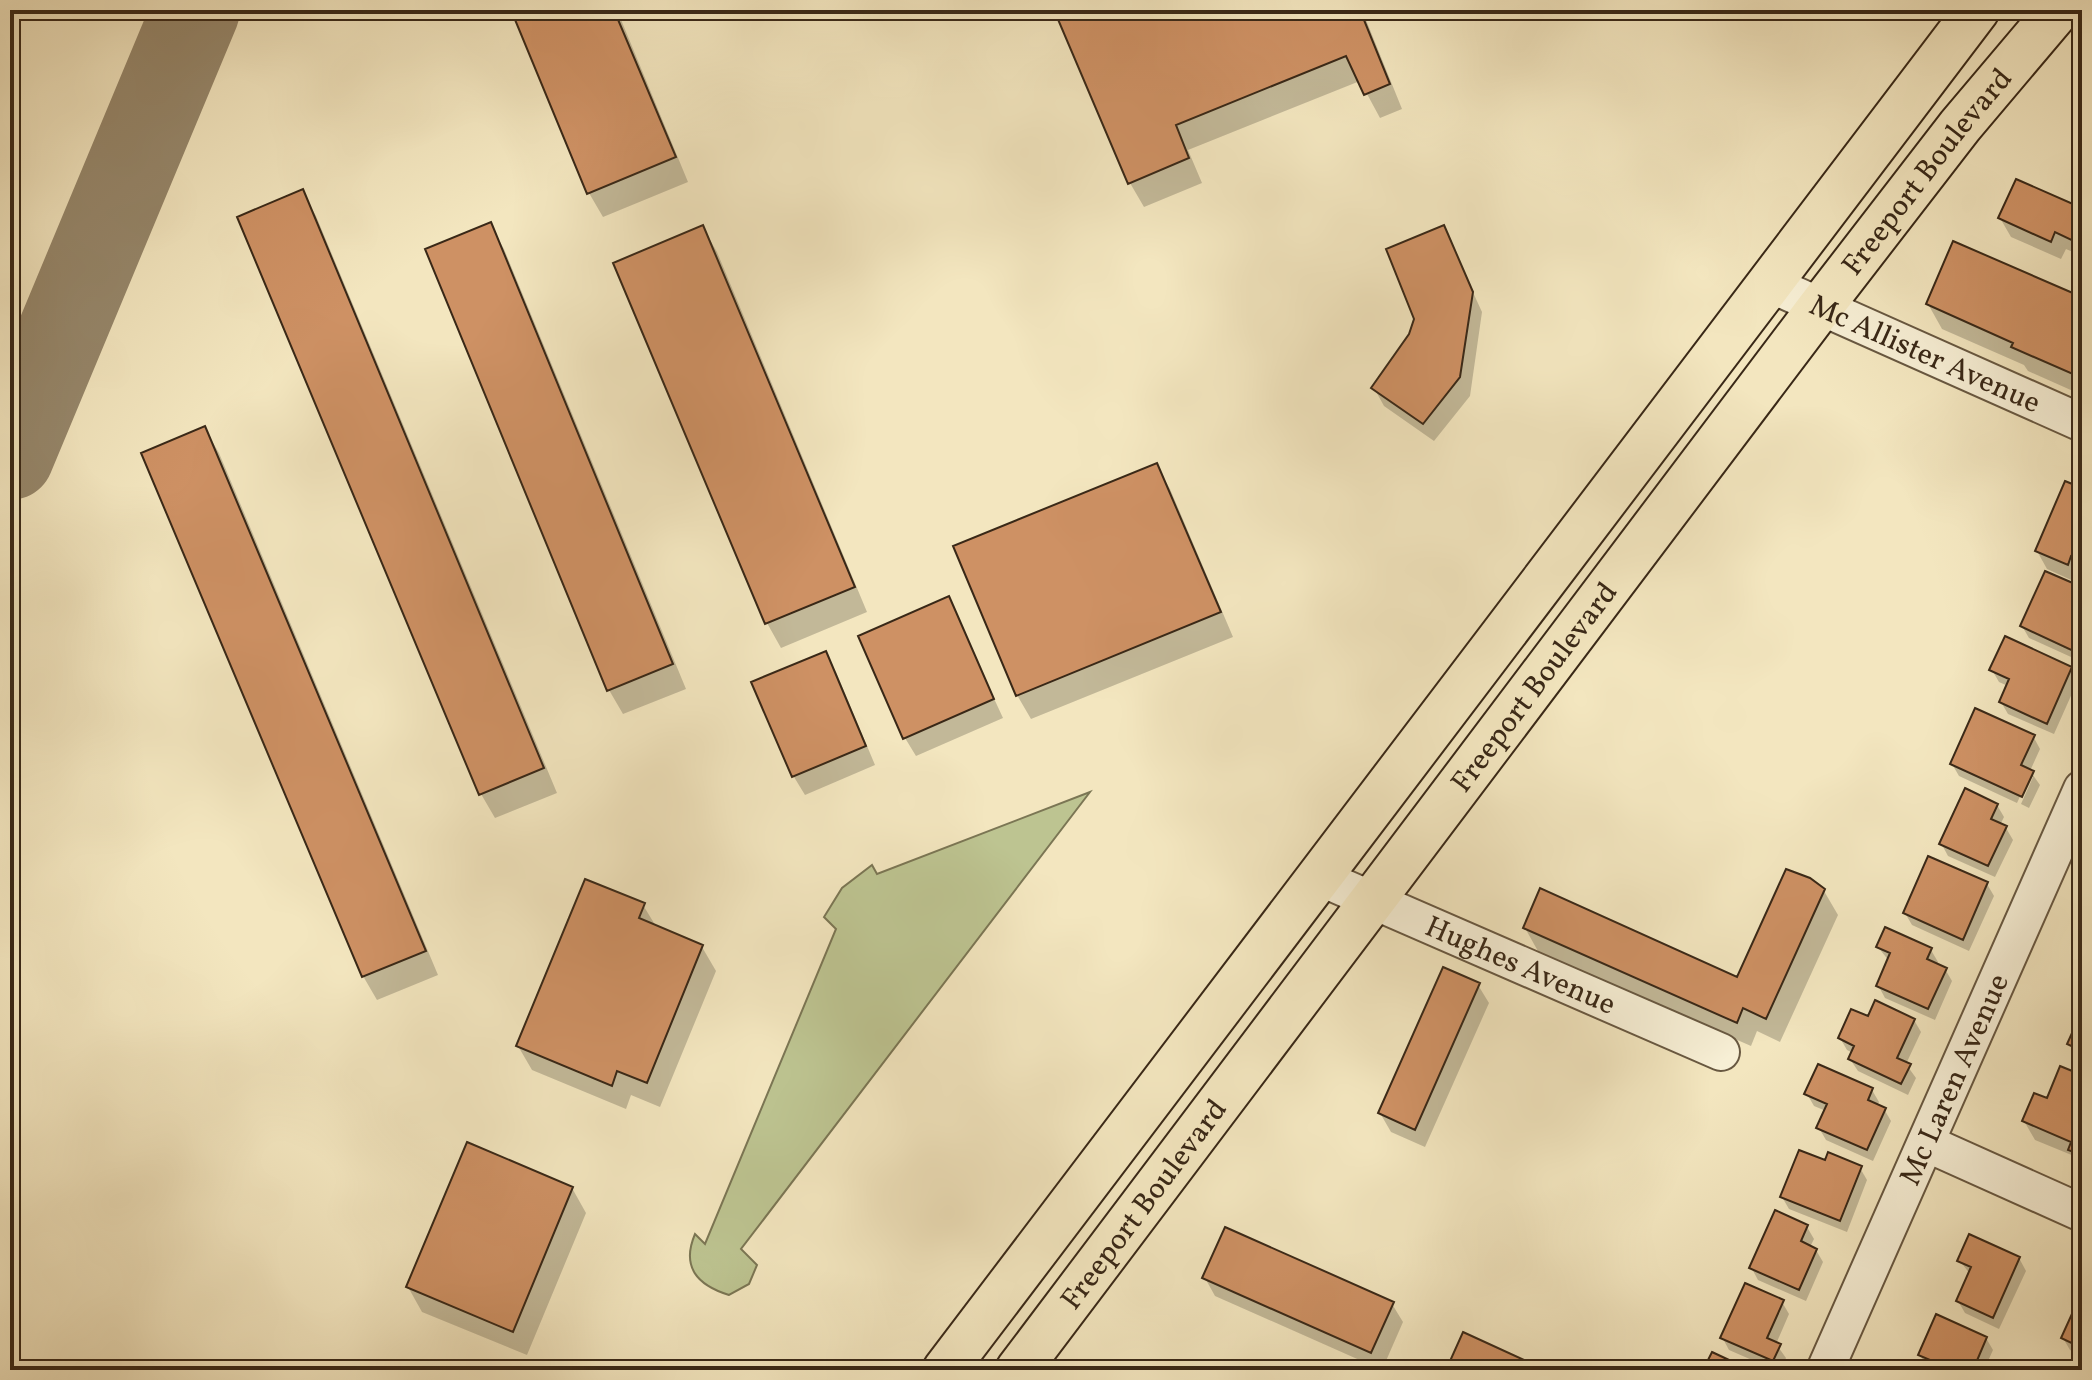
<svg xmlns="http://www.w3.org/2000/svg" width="2092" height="1380" viewBox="0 0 2092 1380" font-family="Vollkorn,serif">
	<rect width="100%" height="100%" fill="#f3e6bf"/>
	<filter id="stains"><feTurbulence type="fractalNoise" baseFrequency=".0025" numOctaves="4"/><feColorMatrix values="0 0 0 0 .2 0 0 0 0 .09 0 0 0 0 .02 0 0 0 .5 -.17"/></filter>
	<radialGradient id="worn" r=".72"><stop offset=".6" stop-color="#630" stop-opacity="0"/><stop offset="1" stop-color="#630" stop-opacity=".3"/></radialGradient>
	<!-- green -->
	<path fill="#bdc491" stroke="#7b7654" stroke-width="2" d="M1090,792L741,1249L757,1265L749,1284L729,1295C697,1285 681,1267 695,1234L705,1244L836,929L824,917L842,888L872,865L877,874Z"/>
	<!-- shadow -->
	<path fill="#0003" d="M513,10H617L688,182L603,217L589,193Z
		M1056,10H1362L1402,109L1380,118L1360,81L1188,150L1202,183L1144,207L1130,183Z
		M302,192L316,216L557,793L495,818L481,794Z
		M2082,210V256L2066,249L2061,259L2011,237L2000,218Z
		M490,225L504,249L686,689L623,714L609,690Z
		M1443,227L1482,312L1470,396L1434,441L1384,406L1374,388L1411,334Z
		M703,228L717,252L867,612L781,648L767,623L616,264Z
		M2082,299V395L2028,371L2024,365L1942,329L1928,304Z
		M205,429L219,453L438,975L377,1000L363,976Z
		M1156,465L1170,489L1233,637L1031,719L1017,695Z
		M2082,490V574L2078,583L2047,569L2037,551Z
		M2082,589V662L2029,638L2022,626Z
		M948,599L1003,718L916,756L905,738Z
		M825,654L836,672L875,765L805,795L794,777L754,683Z
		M2071,668L2078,680L2054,734L2008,714L2001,702L2008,686L1999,682L1992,670Z
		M2033,736L2040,749L2030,771L2040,785L2029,808L2021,804L2033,777H2029L2017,803L1959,776L1952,764Z
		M1997,805L2004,817L2000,825L2006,828L2013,840L1995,877L1948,856L1941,843Z
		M1987,884L1994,896L1969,951L1912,925L1905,913Z
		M1824,891L1838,915L1780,1042L1757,1031L1751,1046L1539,953L1525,928L1738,980Z
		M643,905L657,928L702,947L716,971L660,1107L631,1095L626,1109L532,1070L518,1046Z
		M1878,947L1931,950L1938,962L1936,965L1945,969L1952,981L1935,1020L1885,998L1878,985L1889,961Z
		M1478,985L1489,1003L1425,1147L1391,1132L1380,1113Z
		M2082,1016V1059L2077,1056L2070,1044Z
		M1868,1019L1914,1020L1921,1032L1906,1064L1916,1078L1908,1095L1858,1071L1850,1059L1853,1053L1847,1050L1840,1038Z
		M2082,1077V1168L2074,1156L2035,1140L2024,1121Z
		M1872,1090L1879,1102L1877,1106L1884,1109L1891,1121L1873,1161L1826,1140L1819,1128L1826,1111L1814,1106L1807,1094Z
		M1826,1162L1860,1168L1867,1180L1847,1232L1789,1209L1782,1197Z
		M572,1188L586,1213L527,1355L422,1312L408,1287Z
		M1807,1227L1814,1239L1810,1247L1816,1250L1823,1262L1806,1301L1758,1280L1751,1267Z
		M2019,1258L2026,1271L1999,1329L1965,1313L1958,1301L1970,1274L1960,1261Z
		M1205,1278L1392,1304L1403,1322L1382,1370L1215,1296Z
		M1782,1302L1789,1314L1776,1344L1786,1358L1781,1370H1775L1729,1350L1722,1337Z
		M2082,1310V1356L2070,1350L2063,1338Z
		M1986,1338L1993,1350L1984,1370H1934L1927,1367L1920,1355Z"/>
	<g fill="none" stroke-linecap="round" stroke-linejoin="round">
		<!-- taxiway -->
		<path stroke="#96876b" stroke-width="88" d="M10,456L196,10"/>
	</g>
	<!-- building -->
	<path fill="#ce9164" stroke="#392817" stroke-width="2" d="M511,10H614L676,157L587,194Z
		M1054,10H1360L1390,84L1364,95L1346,56L1176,125L1189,158L1128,184Z
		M2016,179L2082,208V245L2055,232L2051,242L1998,218Z
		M303,189L544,768L479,795L237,217Z
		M491,222L673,664L607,691L425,249Z
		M703,225L855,587L765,624L613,263Z
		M1444,225L1473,292L1460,377L1423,424L1371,388L1409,334L1414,319L1386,249Z
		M1953,241L2082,297V378L2011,347L2013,343L1926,304Z
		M205,426L426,951L362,977L141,453Z
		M1157,463L1221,612L1016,696L953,546Z
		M2065,481L2082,488V561L2071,556L2068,565L2035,551Z
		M2045,571L2082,587V655L2020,626Z
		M949,596L994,699L903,739L858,636Z
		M2005,636L2072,667L2047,724L1999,702L2009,679L1989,670Z
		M826,651L866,746L792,777L751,682Z
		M1975,708L2035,735L2021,765L2034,771L2022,797L1950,764Z
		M1965,788L1998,804L1991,819L2007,826L1988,866L1939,844Z
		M1928,856L1988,882L1963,940L1903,913Z
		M1786,869L1810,878L1825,889L1766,1019L1743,1008L1737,1023L1523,928L1540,888L1737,977Z
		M585,879L645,903L639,918L703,945L647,1083L617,1071L612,1086L516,1046Z
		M1885,927L1932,948L1927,959L1947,968L1928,1009L1876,986L1890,953L1876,947Z
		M1443,967L1480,983L1415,1130L1378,1113Z
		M2082,984V1005L2074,1001Z
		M1875,1000L1915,1019L1897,1058L1911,1064L1901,1084L1848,1059L1854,1046L1838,1038L1851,1009L1868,1016Z
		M2082,1011V1051L2067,1044Z
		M1818,1064L1873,1088L1868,1100L1886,1108L1867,1150L1816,1128L1827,1104L1804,1094Z
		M2060,1066L2082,1075V1155L2068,1150L2071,1142L2022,1121L2034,1093L2047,1098Z
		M467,1142L573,1187L513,1332L406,1287Z
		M1799,1150L1825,1160L1828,1152L1862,1166L1840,1221L1780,1197Z
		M1775,1210L1808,1225L1801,1241L1817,1249L1799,1290L1749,1268Z
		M1225,1227L1394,1302L1371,1353L1202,1278Z
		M1969,1234L2020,1257L1993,1318L1956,1301L1971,1267L1957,1261Z
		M1745,1283L1784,1300L1767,1338L1781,1344L1773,1361L1720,1338Z
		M2076,1305L2082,1307V1348L2061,1338Z
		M1936,1314L1987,1337L1973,1370H1932L1935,1362L1918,1355Z
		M1463,1332L1546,1370H1446Z
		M1712,1352L1744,1367L1742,1370H1703Z"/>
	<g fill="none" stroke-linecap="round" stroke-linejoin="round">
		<!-- minor casing -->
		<g stroke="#685841" stroke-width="40">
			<g id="minor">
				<path id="s1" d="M1770,284L2082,423"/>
				<path id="s2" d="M1319,877L1721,1052"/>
				<path d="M1926,1143L2082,1213"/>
				<path id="s3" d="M1825,1370L2082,789"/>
			</g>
		</g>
		<!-- primary casing -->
		<g stroke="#392817" stroke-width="48">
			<g id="primary">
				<path d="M945,1370L1977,10"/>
				<path id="s4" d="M1018,1370L1821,306L1960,126L2058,10"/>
			</g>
		</g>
		<!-- minor -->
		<use href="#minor" stroke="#f7efd5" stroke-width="36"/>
		<!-- primary -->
		<use href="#primary" stroke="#f3e6bf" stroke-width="44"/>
	</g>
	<g text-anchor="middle" stroke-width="6" stroke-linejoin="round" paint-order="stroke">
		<!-- street labels -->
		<g font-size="30" fill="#392817" stroke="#f7efd5">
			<text dy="10" stroke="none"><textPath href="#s4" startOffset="1504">Freeport Boulevard</textPath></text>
			<text dy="10" stroke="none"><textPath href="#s1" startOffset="170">Mc Allister Avenue</textPath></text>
			<text dy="10" stroke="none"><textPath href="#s4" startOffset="856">Freeport Boulevard</textPath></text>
			<text dy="10" stroke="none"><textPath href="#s2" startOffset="220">Hughes Avenue</textPath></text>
			<text dy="10" stroke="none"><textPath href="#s3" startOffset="318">Mc Laren Avenue</textPath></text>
			<text dy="10" stroke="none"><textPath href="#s4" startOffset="208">Freeport Boulevard</textPath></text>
		</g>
	</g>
	<!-- margin -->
	<rect width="2092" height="1380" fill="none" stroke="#f3e6bf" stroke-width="40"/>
	<rect x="12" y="12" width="2068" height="1356" fill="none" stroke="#392817" stroke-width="4"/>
	<rect x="20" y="20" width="2052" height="1340" fill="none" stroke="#392817" stroke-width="2"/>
	<rect width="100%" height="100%" filter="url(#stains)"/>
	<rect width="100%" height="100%" fill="url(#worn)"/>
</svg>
